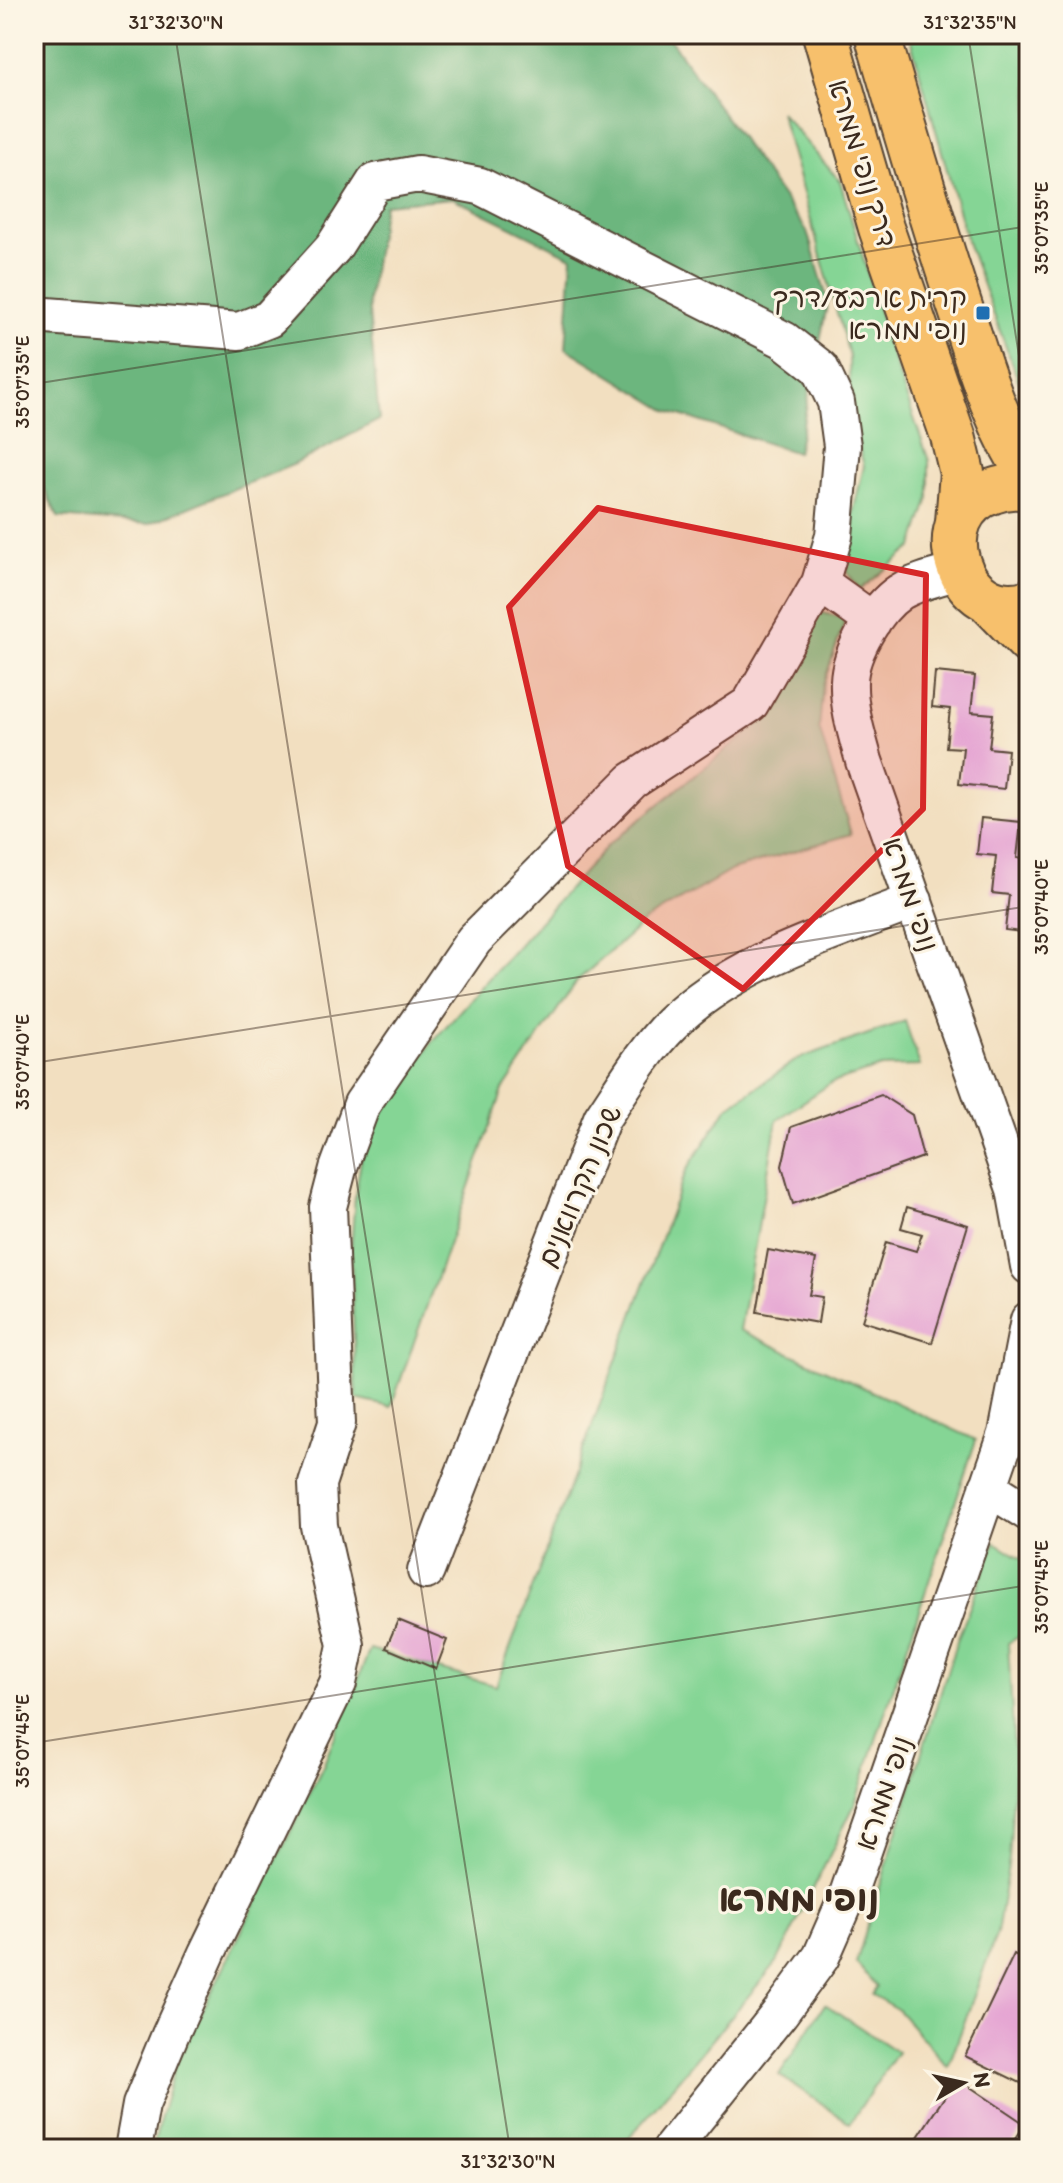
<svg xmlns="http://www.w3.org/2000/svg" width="1063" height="2183" viewBox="0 0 1063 2183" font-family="Itim,'Playpen Sans Hebrew',sans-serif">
	<rect width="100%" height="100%" fill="#fcf5e5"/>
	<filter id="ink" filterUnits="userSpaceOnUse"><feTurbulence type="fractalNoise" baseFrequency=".0125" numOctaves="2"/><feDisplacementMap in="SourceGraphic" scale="16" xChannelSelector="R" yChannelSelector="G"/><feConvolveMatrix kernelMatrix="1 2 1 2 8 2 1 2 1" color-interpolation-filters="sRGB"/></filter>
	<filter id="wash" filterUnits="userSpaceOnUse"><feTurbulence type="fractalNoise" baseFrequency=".006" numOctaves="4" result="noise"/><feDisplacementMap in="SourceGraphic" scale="32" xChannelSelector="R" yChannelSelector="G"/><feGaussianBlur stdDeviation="1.8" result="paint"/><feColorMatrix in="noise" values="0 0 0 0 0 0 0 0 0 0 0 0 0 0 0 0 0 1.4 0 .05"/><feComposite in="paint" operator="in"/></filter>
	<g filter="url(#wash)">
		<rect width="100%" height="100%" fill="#f2dfc0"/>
		<!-- green -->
		<path fill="#85d595" stroke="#60805a" stroke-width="2" d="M909,34H1029V409L968,245Z
			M780,112L840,181L895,364L929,461V498L913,547L860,590L841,564L864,466L850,413L849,355Z
			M814,611L846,618L823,685L819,728L851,834L732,870L646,920L577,981L503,1090L391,1407L356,1399L351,1250L355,1195L365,1138L433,1041L608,845L775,711Z
			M905,1021L920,1066L881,1067L831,1083L777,1120L740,1330L976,1440L854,1806L777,1962L620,2149H152L175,2066L323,1766L370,1649L496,1686L686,1171L728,1107L798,1059Z
			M995,1542L1029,1563V1631L1008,1643L1015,1767L1009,1860L997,1933L948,2067L897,2009L872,1995L877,1987L856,1963L956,1643Z
			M825,2004L897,2052L850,2123L779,2075Z"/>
		<!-- forest -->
		<path fill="#6cb67e" stroke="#54704e" stroke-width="2" d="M34,34H666L807,231L828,301L797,453L668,411L566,348L572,257L453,198L384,204L368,301L379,420L295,464L148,524L58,517L34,468Z"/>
		<g id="blocks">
			<!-- building -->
			<path fill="#e4a1d2" d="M935,672L975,676L971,712L993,714L989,748L1008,750L1004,789L959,784L963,748L946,747L950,709L932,707Z
				M981,818L1021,822L1017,858L1029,860V933L1005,930L1009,895L992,893L996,856L977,854Z
				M881,1095L912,1115L923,1157L793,1204L782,1166L791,1127Z
				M907,1207L968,1225L932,1343L862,1321L886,1242L916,1251L922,1234L901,1228Z
				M768,1250L816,1259L809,1295L822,1297L818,1323L757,1312Z
				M398,1620L447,1640L436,1669L386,1648Z
				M1028,1905H1029V1931L1022,1930Z
				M1014,1954L1029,1962V2087L965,2056Z
				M957,2078L1025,2124L1009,2149H910Z"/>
		</g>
	</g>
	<g filter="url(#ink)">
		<use href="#blocks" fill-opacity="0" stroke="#564536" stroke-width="2"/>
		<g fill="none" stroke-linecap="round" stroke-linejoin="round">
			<!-- minor casing -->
			<g stroke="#564536" stroke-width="40">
				<path id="minor" d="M34,315L239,331L269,319L333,248L375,182L418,174L480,186L784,340L820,368L836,402L842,446L834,536L820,583L873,621
					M959,571C939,577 918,581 900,592C876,608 850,652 849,681C848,708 857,735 864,761L1015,1189L1029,1266
					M988,1487L1029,1513
					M426,1571L602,1118C623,1087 644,1051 671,1024C736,960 831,934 914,901
					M133,2149L141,2105L170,2035L207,1953L338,1683L346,1645L319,1526L317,1484L337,1423L328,1207L338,1169L362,1104L474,940L632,781L750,704L820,583
					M671,2149L780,2013L821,1957L846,1900L1007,1434L1029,1320"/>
			</g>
			<!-- major casing -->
			<g stroke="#564536" stroke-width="48">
				<path id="major" d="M825,34L881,228L953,436L962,473L958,522
					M877,34C905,129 932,223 963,316C981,370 997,427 1029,474
					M1029,489C1017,485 1004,487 993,491C923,513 958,625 1029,602
					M988,600L1029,642"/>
			</g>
			<!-- minor -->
			<use href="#minor" stroke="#fff" stroke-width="36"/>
			<!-- major -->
			<use href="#major" stroke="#f7c06c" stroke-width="44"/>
		</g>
	</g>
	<!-- marked area -->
	<path fill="#d62828" fill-opacity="0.2" stroke="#d62828" stroke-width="6" stroke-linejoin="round" d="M598,508L926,575L923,809L743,989L568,866L509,607Z"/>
	<!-- ticks -->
	<path fill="none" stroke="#3b2a1e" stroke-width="2" stroke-opacity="0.45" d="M175,34L510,2149M968,34L1029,419M34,384L1029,226M34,1063L1029,906M34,1743L1029,1585"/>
	<!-- markers -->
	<rect fill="#1f6fb2" stroke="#fcf5e5" stroke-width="3" x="975" y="305" width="16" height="16" rx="4"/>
	<g text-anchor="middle" stroke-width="6" stroke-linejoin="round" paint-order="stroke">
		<!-- street labels -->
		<g font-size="28" fill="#3b2a1e" stroke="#fcf5e5">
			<text transform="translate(863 163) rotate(73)" y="10">דרך נופי ממרא</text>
			<text transform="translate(911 894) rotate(71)" y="10">נופי ממרא</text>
			<text transform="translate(579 1186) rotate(-67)" y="10">שכונ הקרוואנים</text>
			<text transform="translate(883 1793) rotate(-71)" y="10">נופי ממרא</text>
		</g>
		<!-- poi labels -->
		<g font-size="28" fill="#3b2a1e" stroke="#fcf5e5" text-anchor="end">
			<text x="967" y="307">קרית ארבע/דרך<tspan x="967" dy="32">נופי ממרא</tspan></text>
		</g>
		<!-- district labels -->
		<g font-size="36" font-weight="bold" fill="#3b2a1e" stroke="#fcf5e5">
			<text x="799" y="1911">נופי ממרא</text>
		</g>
	</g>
	<!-- margin -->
	<rect width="1063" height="2183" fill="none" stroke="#fcf5e5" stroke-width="88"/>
	<!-- north arrow -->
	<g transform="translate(963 2083) rotate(81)" stroke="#fcf5e5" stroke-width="6" paint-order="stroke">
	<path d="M0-6L14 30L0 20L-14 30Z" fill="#3b2a1e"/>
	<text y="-12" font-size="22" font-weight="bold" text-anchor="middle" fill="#3b2a1e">N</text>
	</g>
	<rect x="44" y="44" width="975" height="2095" fill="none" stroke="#3b2a1e" stroke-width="3"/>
	<g font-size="20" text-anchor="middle" fill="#3b2a1e">
		<text x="176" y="29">31°32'30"N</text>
		<text x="970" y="29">31°32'35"N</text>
		<text transform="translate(1041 228) rotate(-90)" y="7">35°07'35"E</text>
		<text transform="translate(22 382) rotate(-90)" y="7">35°07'35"E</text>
		<text transform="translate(1041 907) rotate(-90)" y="7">35°07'40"E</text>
		<text transform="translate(22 1062) rotate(-90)" y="7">35°07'40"E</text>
		<text transform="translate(1041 1587) rotate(-90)" y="7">35°07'45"E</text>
		<text transform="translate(22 1741) rotate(-90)" y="7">35°07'45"E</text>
		<text x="508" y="2168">31°32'30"N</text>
	</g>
</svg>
